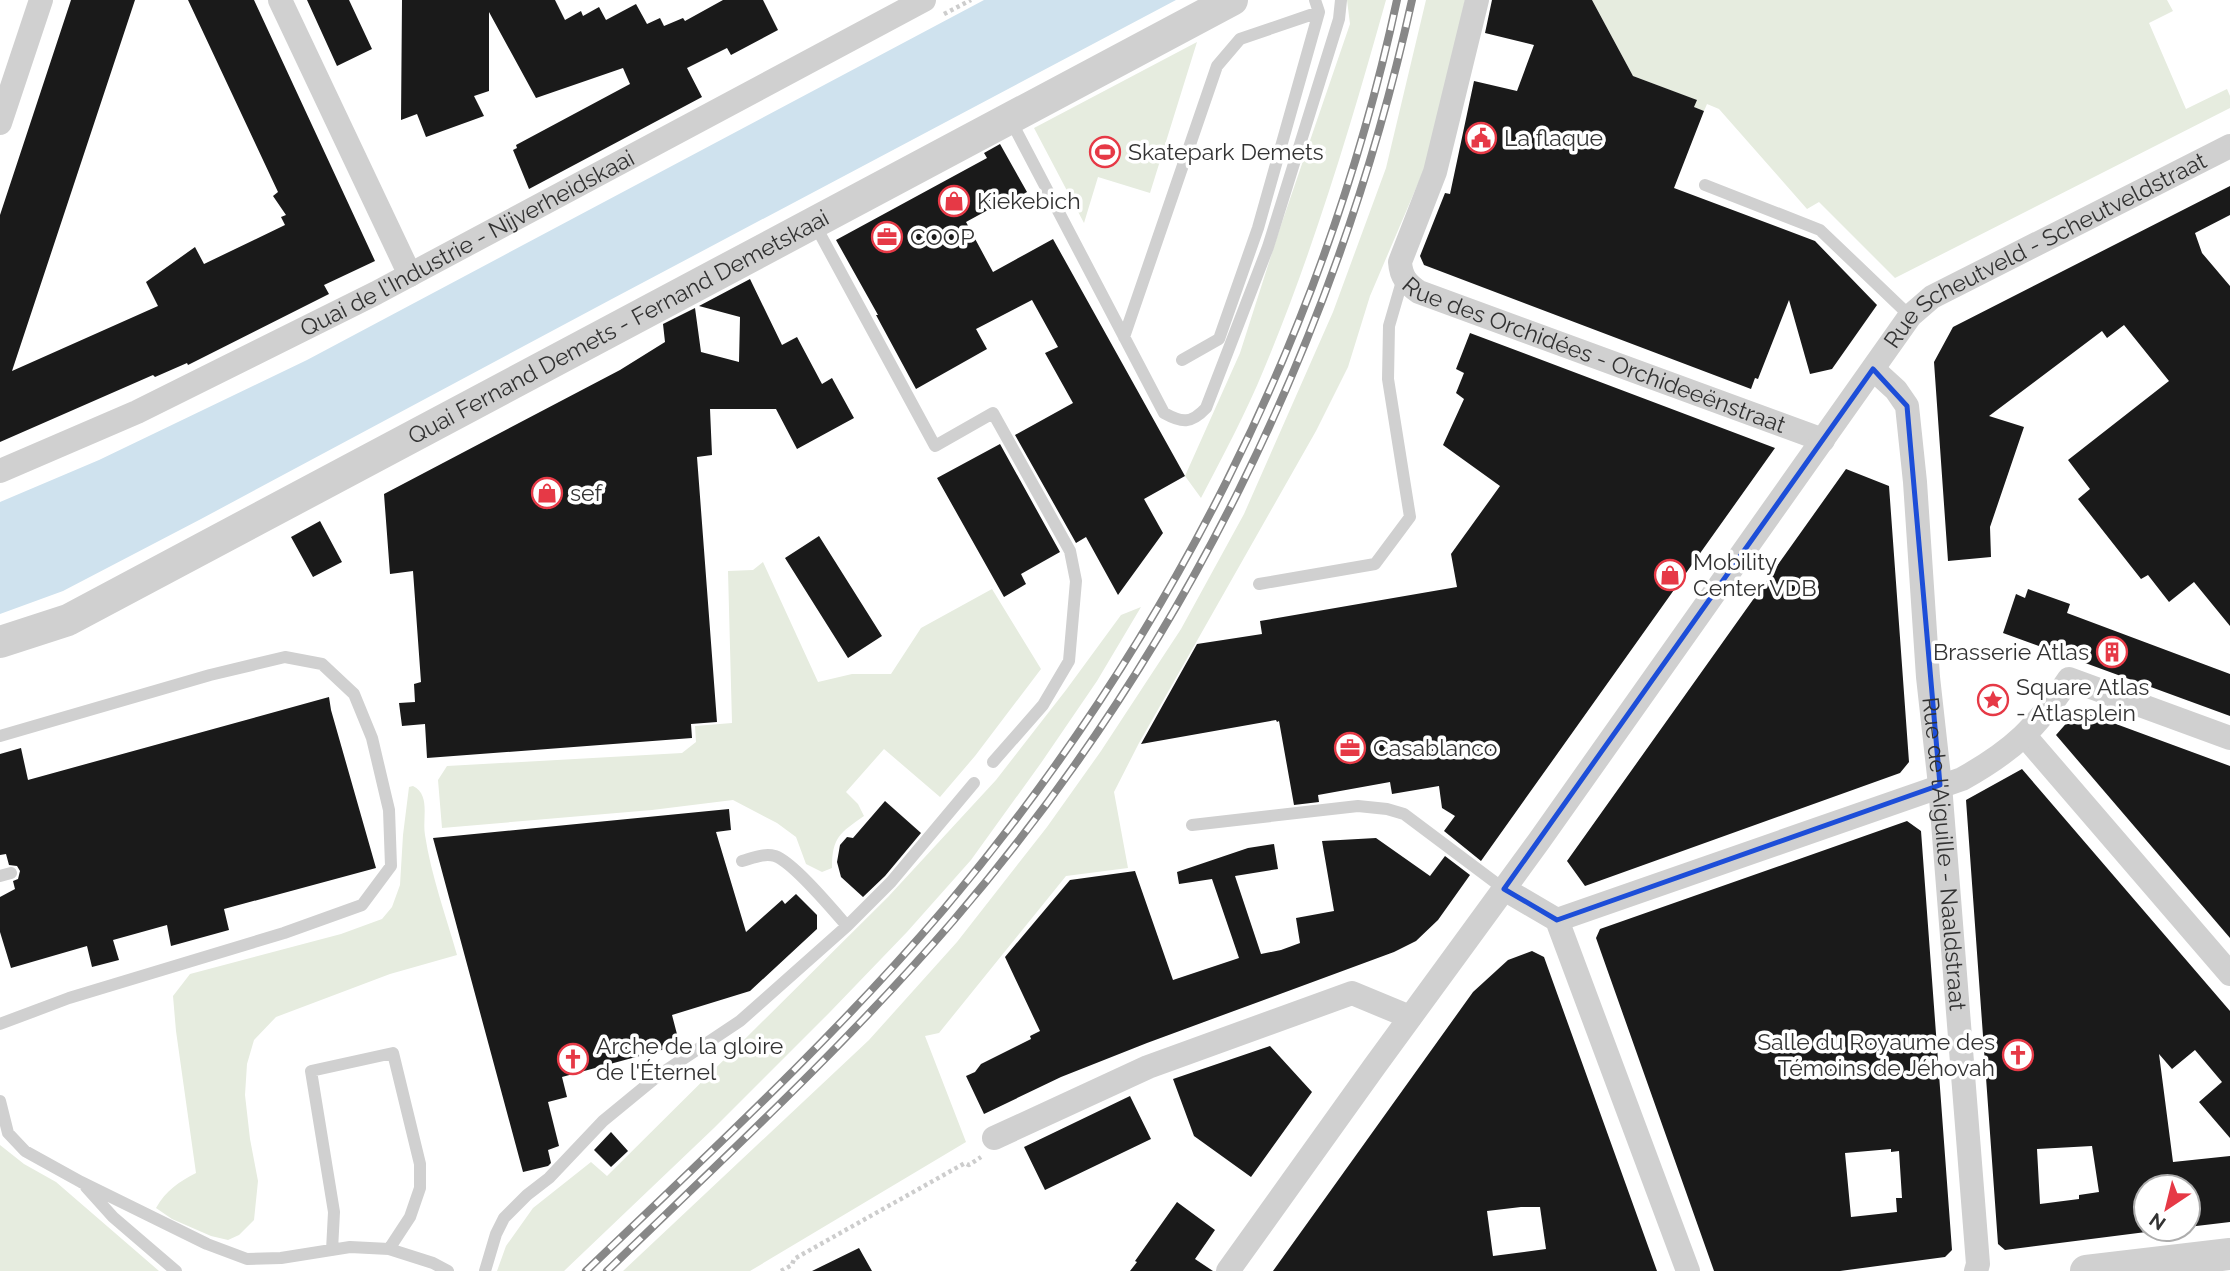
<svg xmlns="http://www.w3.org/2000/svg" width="2230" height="1271" viewBox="0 0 2230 1271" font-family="Raleway,sans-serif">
	<rect width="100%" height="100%" fill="#fff"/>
	<!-- green -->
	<path fill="#e6ecdf" d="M1347,0H1386C1351,125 1314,249 1264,369C1246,413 1223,456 1201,498L1185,476L1240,353L1279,231L1350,24Z
		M1426,0H1465L1431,153L1370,296L1348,367L1316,431L1139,743L1114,792L1128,868L1066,876L939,1033L925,1036L966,1142L750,1271H623L869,1040L957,942L1047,827L1101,751L1181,629L1244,514L1333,312L1386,168Z
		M1592,0H2167L2173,11L2149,23L2186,109L2227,89L2230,96V108L1895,278L1819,202L1807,209L1719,109L1707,104L1704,111L1694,107L1696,100L1633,76Z
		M1197,42L1150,193L1098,177L1084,223L1034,128Z
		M763,562L818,682L852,674H891L921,628L992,589L1041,669L975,756L940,797L884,749L846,792L858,804L864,816C840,833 832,837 832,868L822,872L806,864L796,837L777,823L733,800L652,810L442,828L438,780L447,766L682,753L696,742L695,726L732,723L728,571L753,570Z
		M1141,607L1097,681L1041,763L971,860L907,932L830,1012L714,1128L564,1271H497L506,1246L533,1208L591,1162L607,1176L888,897L996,780L1066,690L1121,615Z
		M413,786C431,795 422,818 425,835C431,875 446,916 457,955L390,974L276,1017L254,1040L247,1064L245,1095L250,1139L258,1181L254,1220L239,1235L228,1240L211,1236L172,1219L156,1208C166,1190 179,1182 196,1173L176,1031L173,996L190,974L341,934L382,919L392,907L400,885L403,835L409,787Z
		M0,1145L24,1164L56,1182L159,1271H0Z"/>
	<!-- water -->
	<path fill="#cfe2ee" d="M984,0H1176L610,300L201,519L63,591L0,614V502L99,460L307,360Z"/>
	<!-- building -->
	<path fill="#1a1a1a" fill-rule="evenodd" d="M71,0H135L12,371L158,306L146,282L195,247L204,264L285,225L281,217L286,215L273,196L278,192L188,0H254L375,261L324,285L329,294L188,365L187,363L155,377L153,375L0,442V215Z
		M307,0H349L372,49L337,66Z
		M402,0H555L565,20L581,11L583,16L599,7L606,20L636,4L647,24L660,18L664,26L683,18L685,21L723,0H763L778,30L731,55L727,48L687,68L702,97L529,189L513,150L517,148L516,145L630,84L623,68L536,98L489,12V91L474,96L484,116L426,137L417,114L401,120Z
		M1492,0H1592L1633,76L1697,100L1694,107L1704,111L1674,188L1815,241L1877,305L1832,369L1810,374L1789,300L1758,379L1755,378L1751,389L1424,265L1420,256L1445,193L1450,194L1474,81L1517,91L1534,45L1485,33Z
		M1000,144L1027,192L1009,202L1008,199L966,222L993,272L1053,239L1185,476L1144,499L1163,533L1118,595L1086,537L1076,543L1015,435L1073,403L1045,353L1058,347L1032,300L976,329L987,349L916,389L876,315H878L836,240L987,158L984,153Z
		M2230,186V215L2195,233L2202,253L2230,286V626L2194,582L2169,602L2148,575L2141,579L2078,499L2090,489L2068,460L2169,381L2124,325L2107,338L2102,331L1989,416L2024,427L1990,527L1991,557L1948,561L1934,362L1953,327Z
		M750,279L782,345L797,337L822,384L832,378L854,418L797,449L776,409H710L712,455L697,457L717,722L691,724L692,738L427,758L425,724L402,726L399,703L415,702L414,684L421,682L413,571L390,574L384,494L620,370L665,342L663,324L695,308L701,352L739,362L740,317L699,306Z
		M1470,333L1775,448L1481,861L1444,831L1455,816L1442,808L1439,786L1392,794L1390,782L1318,795L1319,802L1294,805L1279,721L1277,722L1276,720L1141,744L1197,644L1262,634L1260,621L1457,587L1451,554L1500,486L1443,445L1464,399L1456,393L1464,373L1456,369Z
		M1000,444L1060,552L1021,574L1026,584L1004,597L937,478Z
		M1846,469L1889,486L1909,762L1900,773L1585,886L1567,861Z
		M320,521L342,562L313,577L291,537Z
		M819,536L882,636L848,658L785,558Z
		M2028,589L2070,604L2067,613L2230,674V716L2003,633L2016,594L2025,598Z
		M329,697L331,710L376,868L224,909L229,930L171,946L167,925L113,940L119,960L92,967L87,946L11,968L0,932V897L15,889L13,881L18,879L20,871L17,866L9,865L6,854L0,855V754L21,748L28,780Z
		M2078,710L2230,766V938L2056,735Z
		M2022,769L2230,1011V1138L2199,1102L2222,1082L2195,1050L2172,1069L2159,1054L2173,1162L2230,1156V1222L2188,1227V1187H2146V1232L2005,1250L1998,1244L1966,800ZM2092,1146L2099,1192L2079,1195V1199L2040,1204L2037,1149Z
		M885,801L921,833L885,876L863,897L841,877L837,862L840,845L847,837L853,838Z
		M729,809L731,830L716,832L746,932L782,900L785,904L796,894L817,915V929L750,991L672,1015L678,1038L667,1041L669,1048L562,1077L567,1097L548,1102L559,1146L548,1150L551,1163L548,1166L523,1172L433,838Z
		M1907,821L1921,831L1952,1250L1945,1257L1840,1271H1714L1596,938L1600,929ZM1891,1149V1152L1899,1151L1902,1198H1896L1897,1212L1851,1217L1845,1153Z
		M1376,838L1430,876L1445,856L1470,875L1438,920L1416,941L1394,952L1147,1043L1061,1077L984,1114L966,1076L975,1072L981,1064L1031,1039L1030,1036L1040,1031L1005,957L1070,880L1135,871L1173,980L1239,958L1212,879L1179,884L1177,872L1248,848L1274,844L1278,869L1235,876L1261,954L1281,950L1300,943L1296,918L1334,911L1322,841Z
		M1532,951L1544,957L1657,1271H1273L1473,992L1508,960ZM1521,1207H1540L1546,1249L1493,1256L1487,1211Z
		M1270,1046L1312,1092L1251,1177L1194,1136L1173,1079Z
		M1130,1096L1151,1139L1045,1190L1024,1147Z
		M611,1132L628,1151L611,1167L594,1150Z
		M1177,1202L1215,1230L1195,1259L1213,1271H1130L1137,1262L1135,1261Z
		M859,1248L872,1271H812Z"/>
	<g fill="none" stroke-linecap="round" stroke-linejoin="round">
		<!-- path -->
		<path stroke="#cdcdcd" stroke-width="4.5" stroke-dasharray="3.5 3.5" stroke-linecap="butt" d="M944,14L971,0
			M781,1271L792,1265L794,1259L965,1163L969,1165L981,1157"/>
		<!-- service -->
		<path stroke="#d0d0d0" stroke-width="12" d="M1010,119L1164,413C1182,423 1191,424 1206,408L1268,247L1339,19L1341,0
			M1705,185L1820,230L1910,316
			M814,223L935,446L993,413L1070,551L1076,581L1069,661L1043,705L993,762
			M1124,337L1217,66L1240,39L1319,12
			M1182,360L1219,339L1258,228L1319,12L1315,0
			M1259,584L1375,564L1410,517L1388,379L1389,326L1403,278
			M0,736L210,675L285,657L322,664L354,694L372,738L389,810L391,866L362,905L284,933L69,998L0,1024
			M1192,825L1358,806L1387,809L1404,814L1504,889
			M742,861C753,858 764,853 775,856C793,862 833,910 847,926
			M0,876L11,873
			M0,1101L8,1133L25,1151L81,1182L207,1244L247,1259L281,1258L350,1247L389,1249L433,1263L448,1271
			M86,1187L113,1217L176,1271
			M332,1250L334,1212L311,1071L393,1053L420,1164V1188L410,1217L389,1249
			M485,1271L496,1234L504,1218L527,1195L549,1178L603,1121L659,1075L740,1021L847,926L891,882L974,783"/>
		<!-- minor -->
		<g stroke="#d0d0d0" stroke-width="24">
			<path d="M280,0L410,275"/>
			<path id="s1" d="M1477,0L1435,172L1400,262C1401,277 1407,284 1419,292L1823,440"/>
			<path d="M0,123L41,0"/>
			<path id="s2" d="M1873,369L1896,390L1907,406L1915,482L1928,677L1940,785L1978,1264L1976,1271"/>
			<path id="s3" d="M0,471L137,412L376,293L924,0"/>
			<path d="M2025,736L2230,974"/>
			<path d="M1504,889L1557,920L1688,1271"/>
			<path d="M1557,920L1962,779C2014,750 2036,728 2069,679L2230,738"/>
			<path d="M994,1138L1148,1067L1352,993L1410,1017"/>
			<path id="s4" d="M1228,1271L1374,1067L1539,841L1910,316L1932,297L2230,146"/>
		</g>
		<!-- tertiary -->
		<g stroke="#d0d0d0" stroke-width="32">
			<path id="s5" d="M0,642L68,620L1232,0"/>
			<path d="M2086,1271L2230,1254"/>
		</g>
		<!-- rail casing -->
		<g stroke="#888" stroke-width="8">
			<path id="rail" d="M586,1271C708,1154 834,1038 944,909C1165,647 1325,335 1397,0
				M607,1271C725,1157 846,1045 953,921C1180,657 1337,340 1412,0"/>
		</g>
		<!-- rail -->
		<use href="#rail" stroke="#fff" stroke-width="5" stroke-dasharray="16" stroke-linecap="butt"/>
	</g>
	<!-- marked area -->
	<path fill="none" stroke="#1d4ed8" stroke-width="5" stroke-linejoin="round" d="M1873,369L1907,406L1940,785L1557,920L1504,889Z"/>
	<!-- icons -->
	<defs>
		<g id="civic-ring" transform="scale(1.575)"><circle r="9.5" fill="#fff" stroke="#e63946" stroke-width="1.5"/><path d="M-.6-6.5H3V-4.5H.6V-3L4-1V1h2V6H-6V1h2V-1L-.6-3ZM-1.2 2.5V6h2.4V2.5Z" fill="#e63946"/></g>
		<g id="stadium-ring" transform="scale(1.575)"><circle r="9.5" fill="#fff" stroke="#e63946" stroke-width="1.5"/><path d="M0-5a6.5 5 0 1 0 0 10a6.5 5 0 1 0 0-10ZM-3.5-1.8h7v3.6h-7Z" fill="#e63946"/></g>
		<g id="shop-ring" transform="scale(1.575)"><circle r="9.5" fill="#fff" stroke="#e63946" stroke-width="1.5"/><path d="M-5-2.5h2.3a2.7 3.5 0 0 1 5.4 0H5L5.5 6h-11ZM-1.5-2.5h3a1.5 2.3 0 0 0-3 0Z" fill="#e63946"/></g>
		<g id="office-ring" transform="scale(1.575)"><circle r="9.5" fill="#fff" stroke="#e63946" stroke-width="1.5"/><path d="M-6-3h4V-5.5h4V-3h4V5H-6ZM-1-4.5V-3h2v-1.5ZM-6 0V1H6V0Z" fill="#e63946"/></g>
		<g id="building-ring" transform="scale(1.575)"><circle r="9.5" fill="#fff" stroke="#e63946" stroke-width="1.5"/><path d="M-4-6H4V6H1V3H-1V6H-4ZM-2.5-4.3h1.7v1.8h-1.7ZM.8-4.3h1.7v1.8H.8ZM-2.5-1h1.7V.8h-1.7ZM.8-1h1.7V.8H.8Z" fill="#e63946"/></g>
		<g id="sight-ring" transform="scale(1.575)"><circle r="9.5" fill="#fff" stroke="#e63946" stroke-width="1.5"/><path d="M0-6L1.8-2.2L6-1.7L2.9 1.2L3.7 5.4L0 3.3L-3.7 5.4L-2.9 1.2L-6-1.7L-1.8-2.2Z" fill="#e63946"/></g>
		<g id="church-ring" transform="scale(1.575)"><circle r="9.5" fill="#fff" stroke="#e63946" stroke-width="1.5"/><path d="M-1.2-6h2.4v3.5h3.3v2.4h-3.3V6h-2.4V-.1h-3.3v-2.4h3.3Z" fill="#e63946"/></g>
	</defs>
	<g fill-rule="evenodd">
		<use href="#civic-ring" x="1481" y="138"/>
		<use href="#stadium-ring" x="1105" y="152"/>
		<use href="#shop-ring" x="954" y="201"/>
		<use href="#office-ring" x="887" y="237"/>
		<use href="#shop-ring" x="547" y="493"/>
		<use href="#shop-ring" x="1670" y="575"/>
		<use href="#building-ring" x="2112" y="652"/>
		<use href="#sight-ring" x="1993" y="700"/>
		<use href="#office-ring" x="1350" y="748"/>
		<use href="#church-ring" x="2018" y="1055"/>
		<use href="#church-ring" x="573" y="1059"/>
	</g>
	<g text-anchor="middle" stroke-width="7" stroke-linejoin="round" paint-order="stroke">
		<!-- poi labels -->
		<g font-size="23" fill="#333" stroke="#fff" text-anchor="start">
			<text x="1504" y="146">La flaque</text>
			<text x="1128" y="160">Skatepark Demets</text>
			<text x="977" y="209">Kiekebich</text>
			<text x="910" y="245">COOP</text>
			<text x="570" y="501">sef</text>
			<text x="1693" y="570">Mobility<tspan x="1693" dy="26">Center VDB</tspan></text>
			<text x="2089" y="660" text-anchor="end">Brasserie Atlas</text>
			<text x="2016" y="695">Square Atlas<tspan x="2016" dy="26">- Atlasplein</tspan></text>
			<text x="1373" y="756">Casablanco</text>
			<text x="1995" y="1050" text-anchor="end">Salle du Royaume des<tspan x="1995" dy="26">Témoins de Jéhovah</tspan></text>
			<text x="596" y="1054">Arche de la gloire<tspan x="596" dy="26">de l'Éternel</tspan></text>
		</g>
		<!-- street labels -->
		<g font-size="23" fill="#333" stroke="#fff">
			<text dy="8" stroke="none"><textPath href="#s3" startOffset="520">Quai de l'Industrie - Nijverheidskaai</textPath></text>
			<text dy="8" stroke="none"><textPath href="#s4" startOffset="1323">Rue Scheutveld - Scheutveldstraat</textPath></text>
			<text dy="8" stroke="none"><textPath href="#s5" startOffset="695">Quai Fernand Demets - Fernand Demetskaai</textPath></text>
			<text dy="8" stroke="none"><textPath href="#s1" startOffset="497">Rue des Orchidées - Orchideeënstraat</textPath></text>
			<text dy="8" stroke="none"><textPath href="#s2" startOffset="500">Rue de l'Aiguille - Naaldstraat</textPath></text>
		</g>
	</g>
	<!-- north arrow -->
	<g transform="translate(2167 1208) rotate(215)"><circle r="33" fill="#ffffff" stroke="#adadad" stroke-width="2"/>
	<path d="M0-5L12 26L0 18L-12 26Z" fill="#e63946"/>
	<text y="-10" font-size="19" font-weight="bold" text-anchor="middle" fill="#333333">N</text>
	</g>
</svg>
